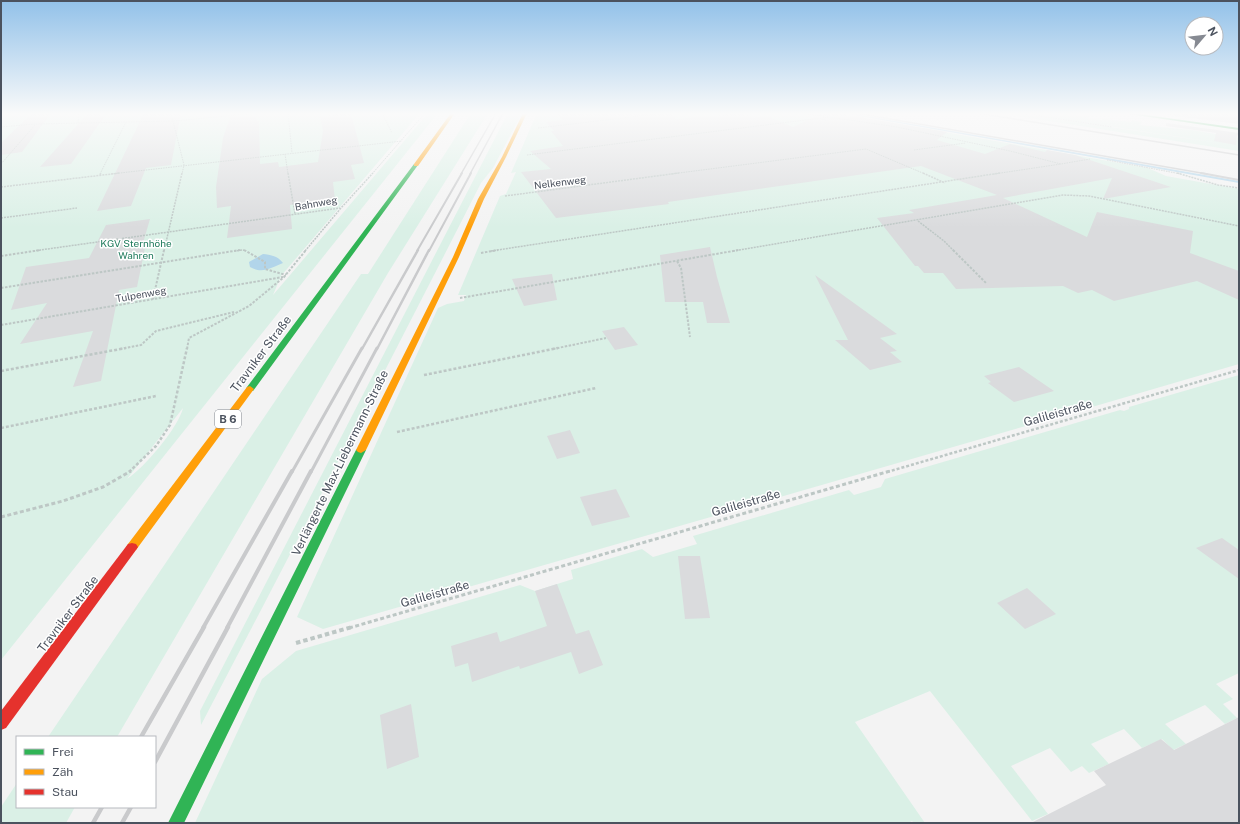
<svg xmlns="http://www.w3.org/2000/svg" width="1240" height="824" viewBox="0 0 1240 824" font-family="'Public Sans',sans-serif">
	<rect width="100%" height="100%" fill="#f3f3f3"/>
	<!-- green -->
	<path fill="#daf0e6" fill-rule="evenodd" d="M1,113H420L281,276L273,295L428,113H438L1,660ZM183,408C178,428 145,467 127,479Z
		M471,113H488L388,273L117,737H48L361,274H368Z
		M508,113H522L493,168L481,183C389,364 295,545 201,725L200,711Z
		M537,113H836L1148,168L1166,176L1239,189V364L1092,407C1082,406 1064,408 1057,417L323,629L297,617L438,308L447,304L464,301L466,295H458L500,196L506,194L516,172L511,173Z
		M999,113H1016L1239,146V151Z
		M1023,113H1060L1058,115L1062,116L1065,113L1079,115V116L1084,117L1086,116H1089L1088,119L1102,120L1103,119L1131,122L1132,120L1142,122L1140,125L1192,130L1239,138V146Z
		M1239,375V673L1216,684L1233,699L1223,704L1237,718L1225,724L1205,705L1165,724L1186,744L1173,750L1162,739L1142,748L1124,729L1091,744L1109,764L1089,773L1082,766L1071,772L1050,748L1011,766L1048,814L1032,821L930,691L855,722L925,823H914L912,821L908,823H195L262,679L296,651L520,585L535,591L573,579L571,570L642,549L653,557L697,544L693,536L849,490L854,495L881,487L885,479L1120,410L1124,411L1129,409V407Z
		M17,783V807H75L66,823H1V807Z"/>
	<!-- water -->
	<path fill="#b2d5ea" d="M263,254C271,255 278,256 283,263C271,268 262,274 250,267L249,262Z"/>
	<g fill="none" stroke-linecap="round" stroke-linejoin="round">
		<!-- stream -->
		<path fill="#b2d5ea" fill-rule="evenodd" d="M842,113H849L1239,181V183Z"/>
	</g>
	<!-- building -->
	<path fill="#dadbdd" d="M32,113H51L22,152L1,155V143Z
		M88,113H99L104,117L71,164L40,167Z
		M144,113H181L171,165L146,168L131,206L97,211Z
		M351,113L364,163L351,165L355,179L333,182L335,200L290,205L292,229L227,238L231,206L217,208L216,187L223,138L230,117L256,115L257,121H259L260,164L278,162L279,167L318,162L323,131L320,116Z
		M556,113H674L675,119L744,113L753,118L767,116L793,127L823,113H836L947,132L937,140L985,154L1010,144L1045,152L1047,150L1075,155L1171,187L1103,199L1112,178L1003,198L1087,237L1097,212L1193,231L1190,253L1239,271V300L1197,281L1114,301L1092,290L1078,293L1063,286L956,289L943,273H924L918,266H915L877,218L914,213L909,210L997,195L921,166L668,202L669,204L556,218L521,172L551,169L530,151L563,146L551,131H554L546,122L563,120Z
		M1167,113H1239V124L1167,115Z
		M1166,123L1239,133V136L1237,135L1236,145L1214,141L1216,133L1166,126Z
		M150,219L143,243H146L137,287L119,290L101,381L73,387L93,331L20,344L47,303L11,310L26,267L89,258L106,225Z
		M710,247L717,277L730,323H707L703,302H665L660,255Z
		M552,274L557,300L524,306L512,279Z
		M815,275L897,334L880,338L897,351L890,352L902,362L870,370L835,340H848Z
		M624,327L638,345L615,350L602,331Z
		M1019,367L1054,391L1014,402L988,383L991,382L984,376Z
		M570,430L580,453L557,459L547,436Z
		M616,489L630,517L592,526L580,497Z
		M1222,538L1239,550V579L1196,548Z
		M678,556H700L710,618L685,619Z
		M557,584L576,634L589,630L603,665L579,674L571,652L520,669L519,666L472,682L468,663L455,667L451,646L497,632L500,642L547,626L535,591Z
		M1027,588L1056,614L1025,629L997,603Z
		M411,704L419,757L387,769L380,715Z
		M1239,717V823H1031L1106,785L1094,771L1161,739L1174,750Z"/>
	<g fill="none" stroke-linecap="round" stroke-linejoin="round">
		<!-- path-far5 -->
		<path stroke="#bdc7c5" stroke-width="1" stroke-dasharray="1.5 1" stroke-linecap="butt" d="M171,113L184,165L182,174
			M288,113L292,153
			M382,113L392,133
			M795,113L824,116
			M1021,113L1112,127
			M829,117L897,127L1010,151L1061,164L1090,159
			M820,118L827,121
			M78,123L79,113
			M1,127L35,124L174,121L257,113
			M538,128L666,113
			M914,150L966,143
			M285,154L288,174
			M527,155L829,117
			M1107,160L1181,174
			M1,164L35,125
			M100,174L126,122
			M111,174L402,141
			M372,174L425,113
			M671,174L866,149L925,174
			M994,174L1061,164"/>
		<!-- path-far4 -->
		<path stroke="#bdc7c5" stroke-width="1.5" stroke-dasharray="2 1" stroke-linecap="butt" d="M288,173L295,214
			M923,173L945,183
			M1177,173L1218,185L1239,188
			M100,175L101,173
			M1,187L120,173
			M505,196L679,173
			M1,218L77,208
			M918,221L944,241L954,251
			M33,251L340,208
			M164,251L182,173
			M234,251L243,250L246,251
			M305,251L341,208L373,173
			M491,251L1000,173
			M733,251L1063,195L1089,196L1239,226"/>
		<!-- path-far3 -->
		<path stroke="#bdc7c5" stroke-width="2" stroke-dasharray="2.5 1.5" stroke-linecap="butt" d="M244,250L265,262V269L286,275
			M953,250L986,283
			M481,253L498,250
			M1,256L41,250
			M677,261L681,268L690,337
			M1,288L240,250
			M460,298L739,250
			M153,299L164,250
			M1,325L283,277
			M120,349L141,345L156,331L234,312
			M187,349L189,338L249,306L284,277L306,250
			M553,349L606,338"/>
		<!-- path-far2 -->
		<path stroke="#bdc7c5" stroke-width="2.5" stroke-dasharray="3 2" stroke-linecap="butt" d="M1,371L126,348
			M424,375L558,348
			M1,428L156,396
			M397,432L596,388
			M129,472L156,446L170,425L187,348
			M887,472L1239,370"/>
		<!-- path-far1 -->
		<path stroke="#bdc7c5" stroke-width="3" stroke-dasharray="4 2.5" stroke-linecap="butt" d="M1,517L63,501L103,487L131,471
			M349,628L890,471"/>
		<!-- path -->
		<path stroke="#bdc7c5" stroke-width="4" stroke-dasharray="4.5 3" stroke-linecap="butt" d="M296,643L352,627"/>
		<!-- fast -->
		<path fill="#30b455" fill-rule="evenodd" d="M1122,113H1132L1239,128V130Z
			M414,164L418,165L253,391H247L246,389L247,387Z
			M361,447L366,450L184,823H168L356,450Z"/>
		<!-- slow -->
		<path fill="#ff9f0a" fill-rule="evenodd" d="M451,113H455L418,166H414V164Z
			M523,113H527L506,157L484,199L459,257L366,450L361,453L358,452L356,450L453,257L478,199L502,157Z
			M250,386L254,389L136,550L132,551L128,550L126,547L128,544L247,387Z"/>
		<!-- jam -->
		<path fill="#e5322d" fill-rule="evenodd" d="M132,543L136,544L138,547L136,550L6,728L1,730V711L128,544Z"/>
		<!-- rail-far5 -->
		<path stroke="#c9cacc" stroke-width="1.5" d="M856,113L1207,174
			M977,113L1239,155
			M461,174L496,113
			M470,174L503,113"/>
		<!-- rail-far4 -->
		<path stroke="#c9cacc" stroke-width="2" d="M1201,173L1239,180
			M417,251L462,173
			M429,251L471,173"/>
		<!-- rail-far3 -->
		<path stroke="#c9cacc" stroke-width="2.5" d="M362,349L418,250
			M377,349L429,250"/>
		<!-- rail-far2 -->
		<path stroke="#c9cacc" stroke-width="3" d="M292,472L362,348
			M311,472L377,348"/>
		<!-- rail-far1 -->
		<path stroke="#c9cacc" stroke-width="4" d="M203,628L292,471
			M227,628L311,471"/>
		<!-- rail -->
		<path stroke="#c9cacc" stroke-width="4.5" d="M141,737L204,627
			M155,762L228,627
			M93,823L102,807
			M122,823L131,807"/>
	</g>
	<!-- sky -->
	<linearGradient id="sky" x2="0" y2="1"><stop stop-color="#92c1e9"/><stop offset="0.5" stop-color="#fafafa"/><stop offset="1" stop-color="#fafafa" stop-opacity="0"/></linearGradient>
	<rect width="1240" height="228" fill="url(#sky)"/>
	<g text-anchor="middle" stroke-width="3" stroke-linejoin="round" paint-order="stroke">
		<!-- far-street labels -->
		<g font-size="10" fill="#4b525e" stroke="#fff">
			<text transform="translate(560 182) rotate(-7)" y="4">Nelkenweg</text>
			<text transform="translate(316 203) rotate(-10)" y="4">Bahnweg</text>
			<text transform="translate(141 294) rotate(-10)" y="4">Tulpenweg</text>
		</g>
		<!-- far-park labels -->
		<g font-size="10" fill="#207b5d" stroke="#fff">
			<text x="136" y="247">KGV Sternhöhe<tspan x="136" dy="12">Wahren</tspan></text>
		</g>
		<!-- shield labels -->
		<rect fill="#fff" stroke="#81868e" stroke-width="1" x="215" y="410" width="26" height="18" rx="3"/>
		<g font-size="11" font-weight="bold" fill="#4b525e">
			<text x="228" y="423">B 6</text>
		</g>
		<!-- street labels -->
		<g font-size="12" fill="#4b525e" stroke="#fff">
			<text transform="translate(261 354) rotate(-53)" y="4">Travniker Straße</text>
			<text transform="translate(1058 413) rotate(-16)" y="4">Galileistraße</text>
			<text transform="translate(340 463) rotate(-64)" y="4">Verlängerte Max-Liebermann-Straße</text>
			<text transform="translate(746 503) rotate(-16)" y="4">Galileistraße</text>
			<text transform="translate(435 594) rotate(-16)" y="4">Galileistraße</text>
			<text transform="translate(68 614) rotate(-53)" y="4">Travniker Straße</text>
		</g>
	</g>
	<!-- border -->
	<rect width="1240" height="824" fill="none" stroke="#4b525e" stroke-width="4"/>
	<!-- legend -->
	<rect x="16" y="736" width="140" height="72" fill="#ffffff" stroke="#b7babf"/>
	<rect x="24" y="749" width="20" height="6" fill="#30b455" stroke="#b7babf"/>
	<text x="52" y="756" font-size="12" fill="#4b525e">Frei</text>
	<rect x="24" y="769" width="20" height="6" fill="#ff9f0a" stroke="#b7babf"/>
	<text x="52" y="776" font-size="12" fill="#4b525e">Zäh</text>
	<rect x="24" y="789" width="20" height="6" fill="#e5322d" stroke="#b7babf"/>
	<text x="52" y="796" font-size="12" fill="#4b525e">Stau</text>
	<!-- north arrow -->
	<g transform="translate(1204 36) rotate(62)"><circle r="19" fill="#ffffff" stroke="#b7babf"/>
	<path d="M0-3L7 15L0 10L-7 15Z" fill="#868a92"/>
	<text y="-6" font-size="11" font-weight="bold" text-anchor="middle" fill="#4b525e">N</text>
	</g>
</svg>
